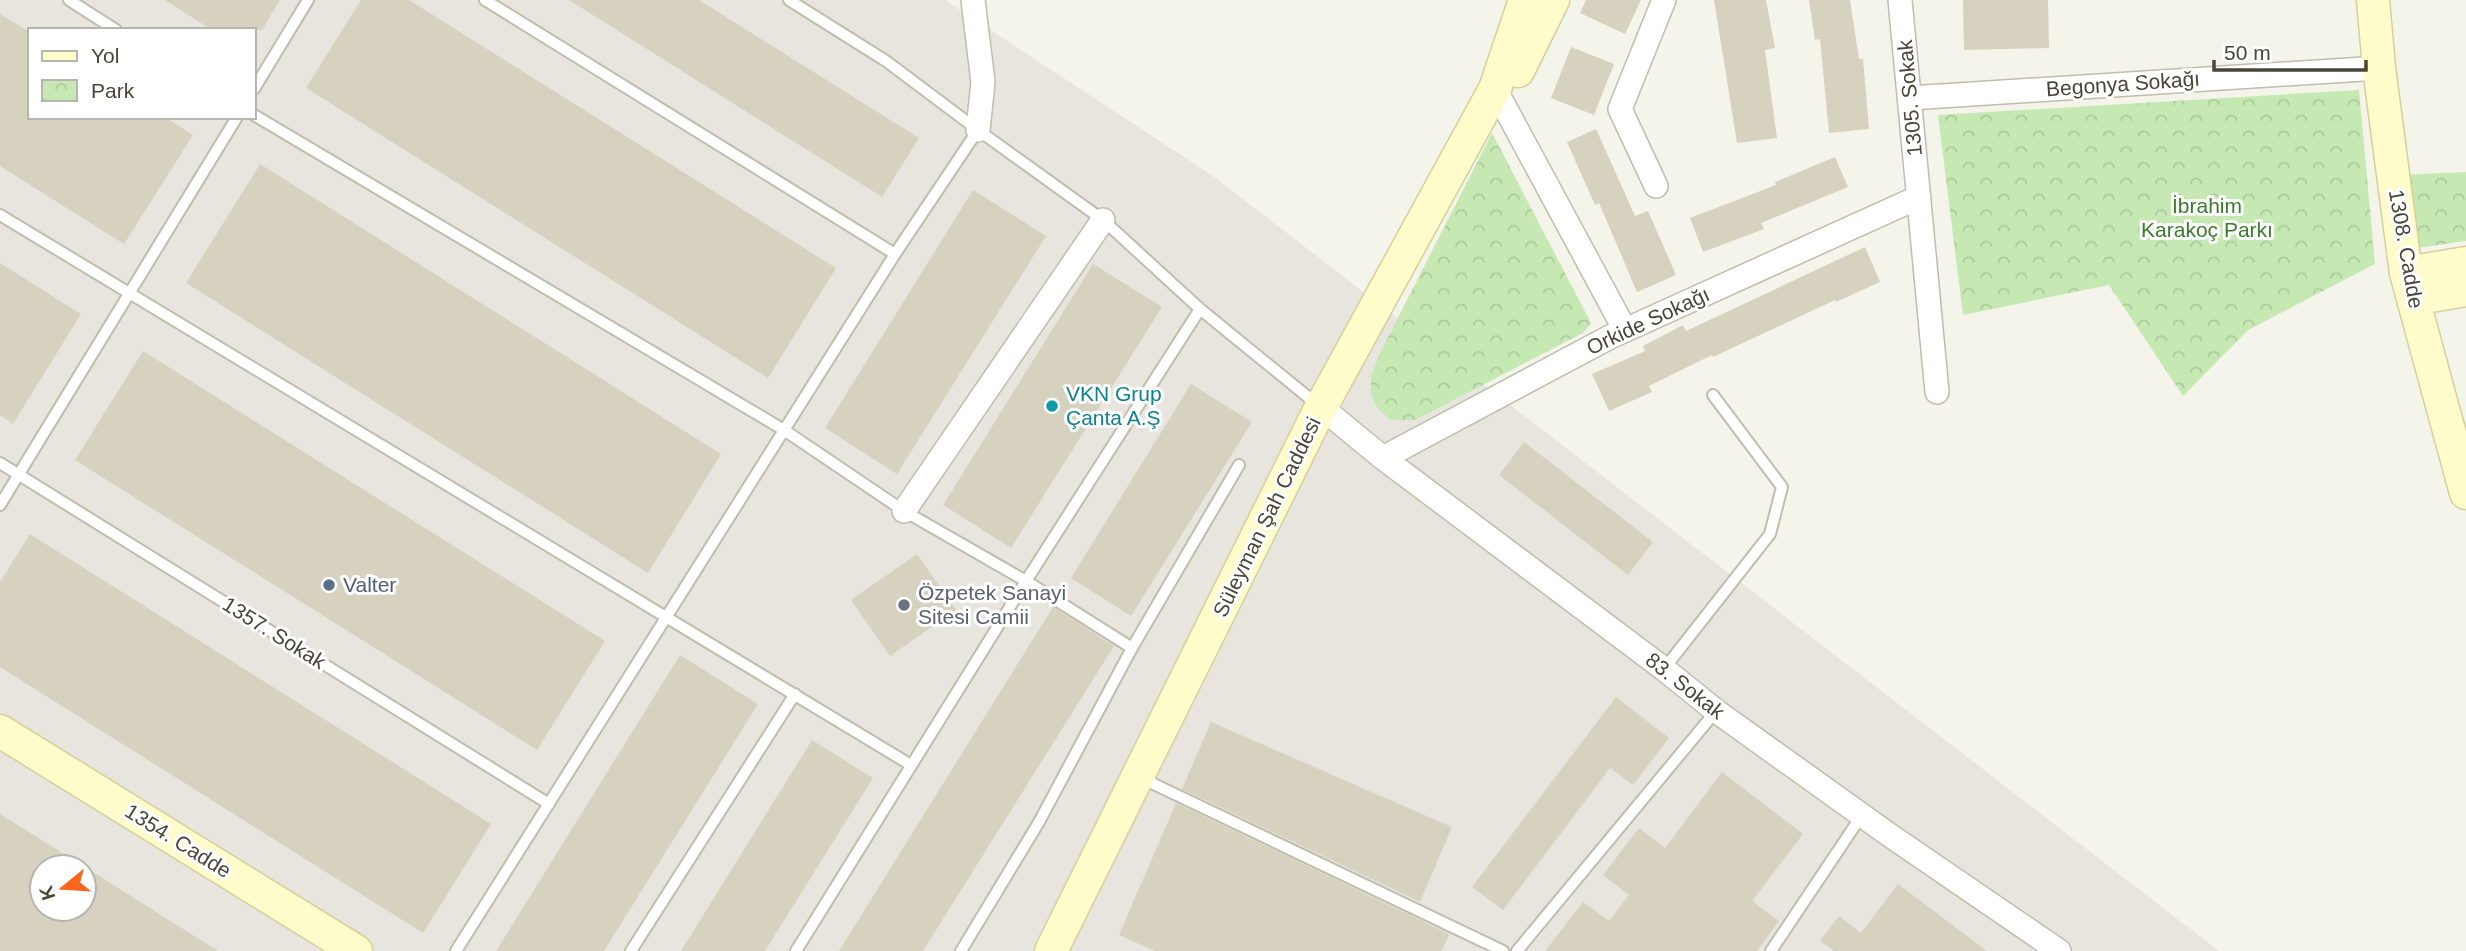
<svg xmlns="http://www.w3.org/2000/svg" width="2466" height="951" viewBox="0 0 2466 951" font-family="Arial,sans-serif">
	<defs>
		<pattern id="park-crowns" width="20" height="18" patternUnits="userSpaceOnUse" patternTransform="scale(1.75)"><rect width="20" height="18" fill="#c6e9b3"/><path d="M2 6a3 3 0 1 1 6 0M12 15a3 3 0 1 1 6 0" fill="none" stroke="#acc99b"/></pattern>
	</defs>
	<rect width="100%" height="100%" fill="#f5f4ea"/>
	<!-- industrial -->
	<path fill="#e7e5de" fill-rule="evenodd" d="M0,0H945L1213,176L2219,951H0ZM30,30H254V117H30ZM42,867H84V909H42Z"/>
	<!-- park -->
	<path fill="url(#park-crowns)" d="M2359,90L2375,264L2248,330L2183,396L2109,285L1963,315L1938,115Z
		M1492,133L1591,323L1583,333L1415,420H1391L1378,409L1371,395V377L1380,353Z
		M2466,172V241L2410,249L2399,175Z"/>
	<!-- building -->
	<path fill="#d7d2bf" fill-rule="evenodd" d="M165,0H280L262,30H212Z
		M361,0H409L836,268L768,378L306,88Z
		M569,0H699L919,138L882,197Z
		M1586,0H1641L1625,34L1580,13Z
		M1714,0H1766L1775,48L1765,50L1777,138L1737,143Z
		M1809,0H1850L1859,59H1863L1869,129L1829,133L1820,39L1815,40Z
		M1963,0H2048L2049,48L1964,50Z
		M0,14L30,32V117H165L193,135L124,244L0,166Z
		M1571,47L1614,64L1594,115L1551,98Z
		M1596,129L1635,216L1648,211L1676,275L1637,292L1599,203L1595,205L1567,142Z
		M1835,157L1848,187L1761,223L1764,229L1703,252L1690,218L1776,185L1775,182Z
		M260,164L721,454L648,573L186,283Z
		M973,190L1046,236L897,474L825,428Z
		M1865,247L1880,282L1836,302L1835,300L1713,357L1712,355L1649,386L1652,392L1609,411L1592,374L1645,351L1643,346L1683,325L1686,331Z
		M0,263L81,314L13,424L0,415Z
		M1093,264L1162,307L1011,548L943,505Z
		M143,351L605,641L537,750L75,460Z
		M1191,384L1252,422L1131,616L1071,578Z
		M1524,442L1653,542L1628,575L1499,475Z
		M30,534L491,824L423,933L0,667V582Z
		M917,554L956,610L890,656L851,600Z
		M1053,607L1114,646L923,951H839Z
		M680,655L758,704L604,951H496Z
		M1616,697L1669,738L1633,785L1610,768L1503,910L1472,887Z
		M1211,722L1452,827L1420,902L1182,789Z
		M812,740L873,778L765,951H681Z
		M1722,772L1803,834L1752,901L1779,921L1757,951H1545L1583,902L1609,921L1629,895L1603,875L1639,828L1665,848Z
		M1176,803L1449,934L1442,951H1155L1119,935Z
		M0,814L85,867L218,951H0ZM42,867H84V909H42Z
		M1898,884L1987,951H1834L1820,941L1839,916L1861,933Z"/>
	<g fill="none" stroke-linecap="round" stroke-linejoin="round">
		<!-- lane casing -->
		<g stroke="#c0bdac" stroke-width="14">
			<path id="lane" d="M69,0L116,30
				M485,0L895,254
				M789,0L886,61L978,130L1103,220L1200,309L1319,406
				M254,89L308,0
				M254,115L784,430L904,511L1026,581L1132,648
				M0,215L911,765
				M0,463L549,804
				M0,505L237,117
				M1664,669L1770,534L1782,487L1713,395
				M1139,777L1503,951
				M456,951L895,254L978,130
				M631,951L795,694
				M796,951L1026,581L1200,309
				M961,951L1039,822L1132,648L1239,465
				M1517,951L1716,711
				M1771,951L1862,815"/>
		</g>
		<!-- street casing -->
		<g stroke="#c0bdac" stroke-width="26">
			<path id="street" d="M973,0L983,82L978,130
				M1900,0L1937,392
				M1495,89L1625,330
				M1910,98L2379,68
				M1656,186L1620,109L1664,0
				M1321,407L1383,458L1664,669L1716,711L1888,834L2059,951
				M1383,458L1610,337L1919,197
				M904,511L1103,220"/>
		</g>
		<!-- secondary casing -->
		<g stroke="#d5d09a" stroke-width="35">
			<path id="secondary" d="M2373,0L2379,68L2406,273L2466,493
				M1518,71L1553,0
				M2406,273L2466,263
				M2413,299L2466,290
				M0,731L356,951
				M1051,951L1321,407L1495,89L1525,0"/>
		</g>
		<!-- lane -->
		<use href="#lane" stroke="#fff" stroke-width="10"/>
		<!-- street -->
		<use href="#street" stroke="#fff" stroke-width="23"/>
		<!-- secondary -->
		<use href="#secondary" stroke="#fefcca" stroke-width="32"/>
	</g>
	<!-- markers -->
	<circle fill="#0f9aa8" stroke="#fff" stroke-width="2.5" cx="1052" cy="406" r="7"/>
	<circle fill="#5c6f8a" stroke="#fff" stroke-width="2.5" cx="329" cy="585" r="7"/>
	<circle fill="#6b7280" stroke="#fff" stroke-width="2.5" cx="904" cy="605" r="7"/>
	<g text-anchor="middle" stroke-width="6" stroke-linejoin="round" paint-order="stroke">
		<!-- street labels -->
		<g font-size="21" fill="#494538" stroke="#fff">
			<text transform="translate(2123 84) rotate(-4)" y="7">Begonya Sokağı</text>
			<text transform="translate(1910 98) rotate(-95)" y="7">1305. Sokak</text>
			<text transform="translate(2406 249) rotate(80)" y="7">1308. Cadde</text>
			<text transform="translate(1648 321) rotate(-25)" y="7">Orkide Sokağı</text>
			<text transform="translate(1267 517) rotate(-64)" y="7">Süleyman Şah Caddesi</text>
			<text transform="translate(274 633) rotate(32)" y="7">1357. Sokak</text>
			<text transform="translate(1685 686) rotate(38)" y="7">83. Sokak</text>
			<text transform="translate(178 841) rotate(32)" y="7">1354. Cadde</text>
		</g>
		<!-- park labels -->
		<g font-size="21" fill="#397c2a" stroke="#fff">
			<text x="2207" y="213">İbrahim<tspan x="2207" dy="24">Karakoç Parkı</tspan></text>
		</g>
		<!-- culture labels -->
		<g font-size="21" fill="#0d838f" stroke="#fff" text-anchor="start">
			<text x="1066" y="401">VKN Grup<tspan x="1066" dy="24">Çanta A.Ş</tspan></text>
		</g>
		<!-- service labels -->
		<g font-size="21" fill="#4e5e75" stroke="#fff" text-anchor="start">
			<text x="343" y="592">Valter</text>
		</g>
		<!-- worship labels -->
		<g font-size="21" fill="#5b616d" stroke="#fff" text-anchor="start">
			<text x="918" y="600">Özpetek Sanayi<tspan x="918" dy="24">Sitesi Camii</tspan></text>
		</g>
	</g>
	<!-- legend -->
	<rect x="28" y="28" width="228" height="91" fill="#ffffff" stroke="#b6b5af" stroke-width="2"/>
	<rect x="42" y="51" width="35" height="10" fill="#fefcca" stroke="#b6b5af" stroke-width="2"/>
	<text x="91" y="63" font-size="21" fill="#494538">Yol</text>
	<rect x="42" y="80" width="35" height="21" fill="url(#park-crowns)" stroke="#b6b5af" stroke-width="2"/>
	<text x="91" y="98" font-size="21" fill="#494538">Park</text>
	<!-- north arrow -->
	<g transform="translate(63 888) rotate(252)"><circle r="33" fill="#ffffff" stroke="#b6b5af" stroke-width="2"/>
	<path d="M0-5L12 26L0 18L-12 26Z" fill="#fa671c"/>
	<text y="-10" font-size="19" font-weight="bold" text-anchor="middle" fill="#494538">K</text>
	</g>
	<!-- scale -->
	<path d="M2214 60v10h152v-10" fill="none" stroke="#494538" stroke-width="3.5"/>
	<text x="2224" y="60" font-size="21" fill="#494538" stroke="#ffffff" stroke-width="5" paint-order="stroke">50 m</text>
</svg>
